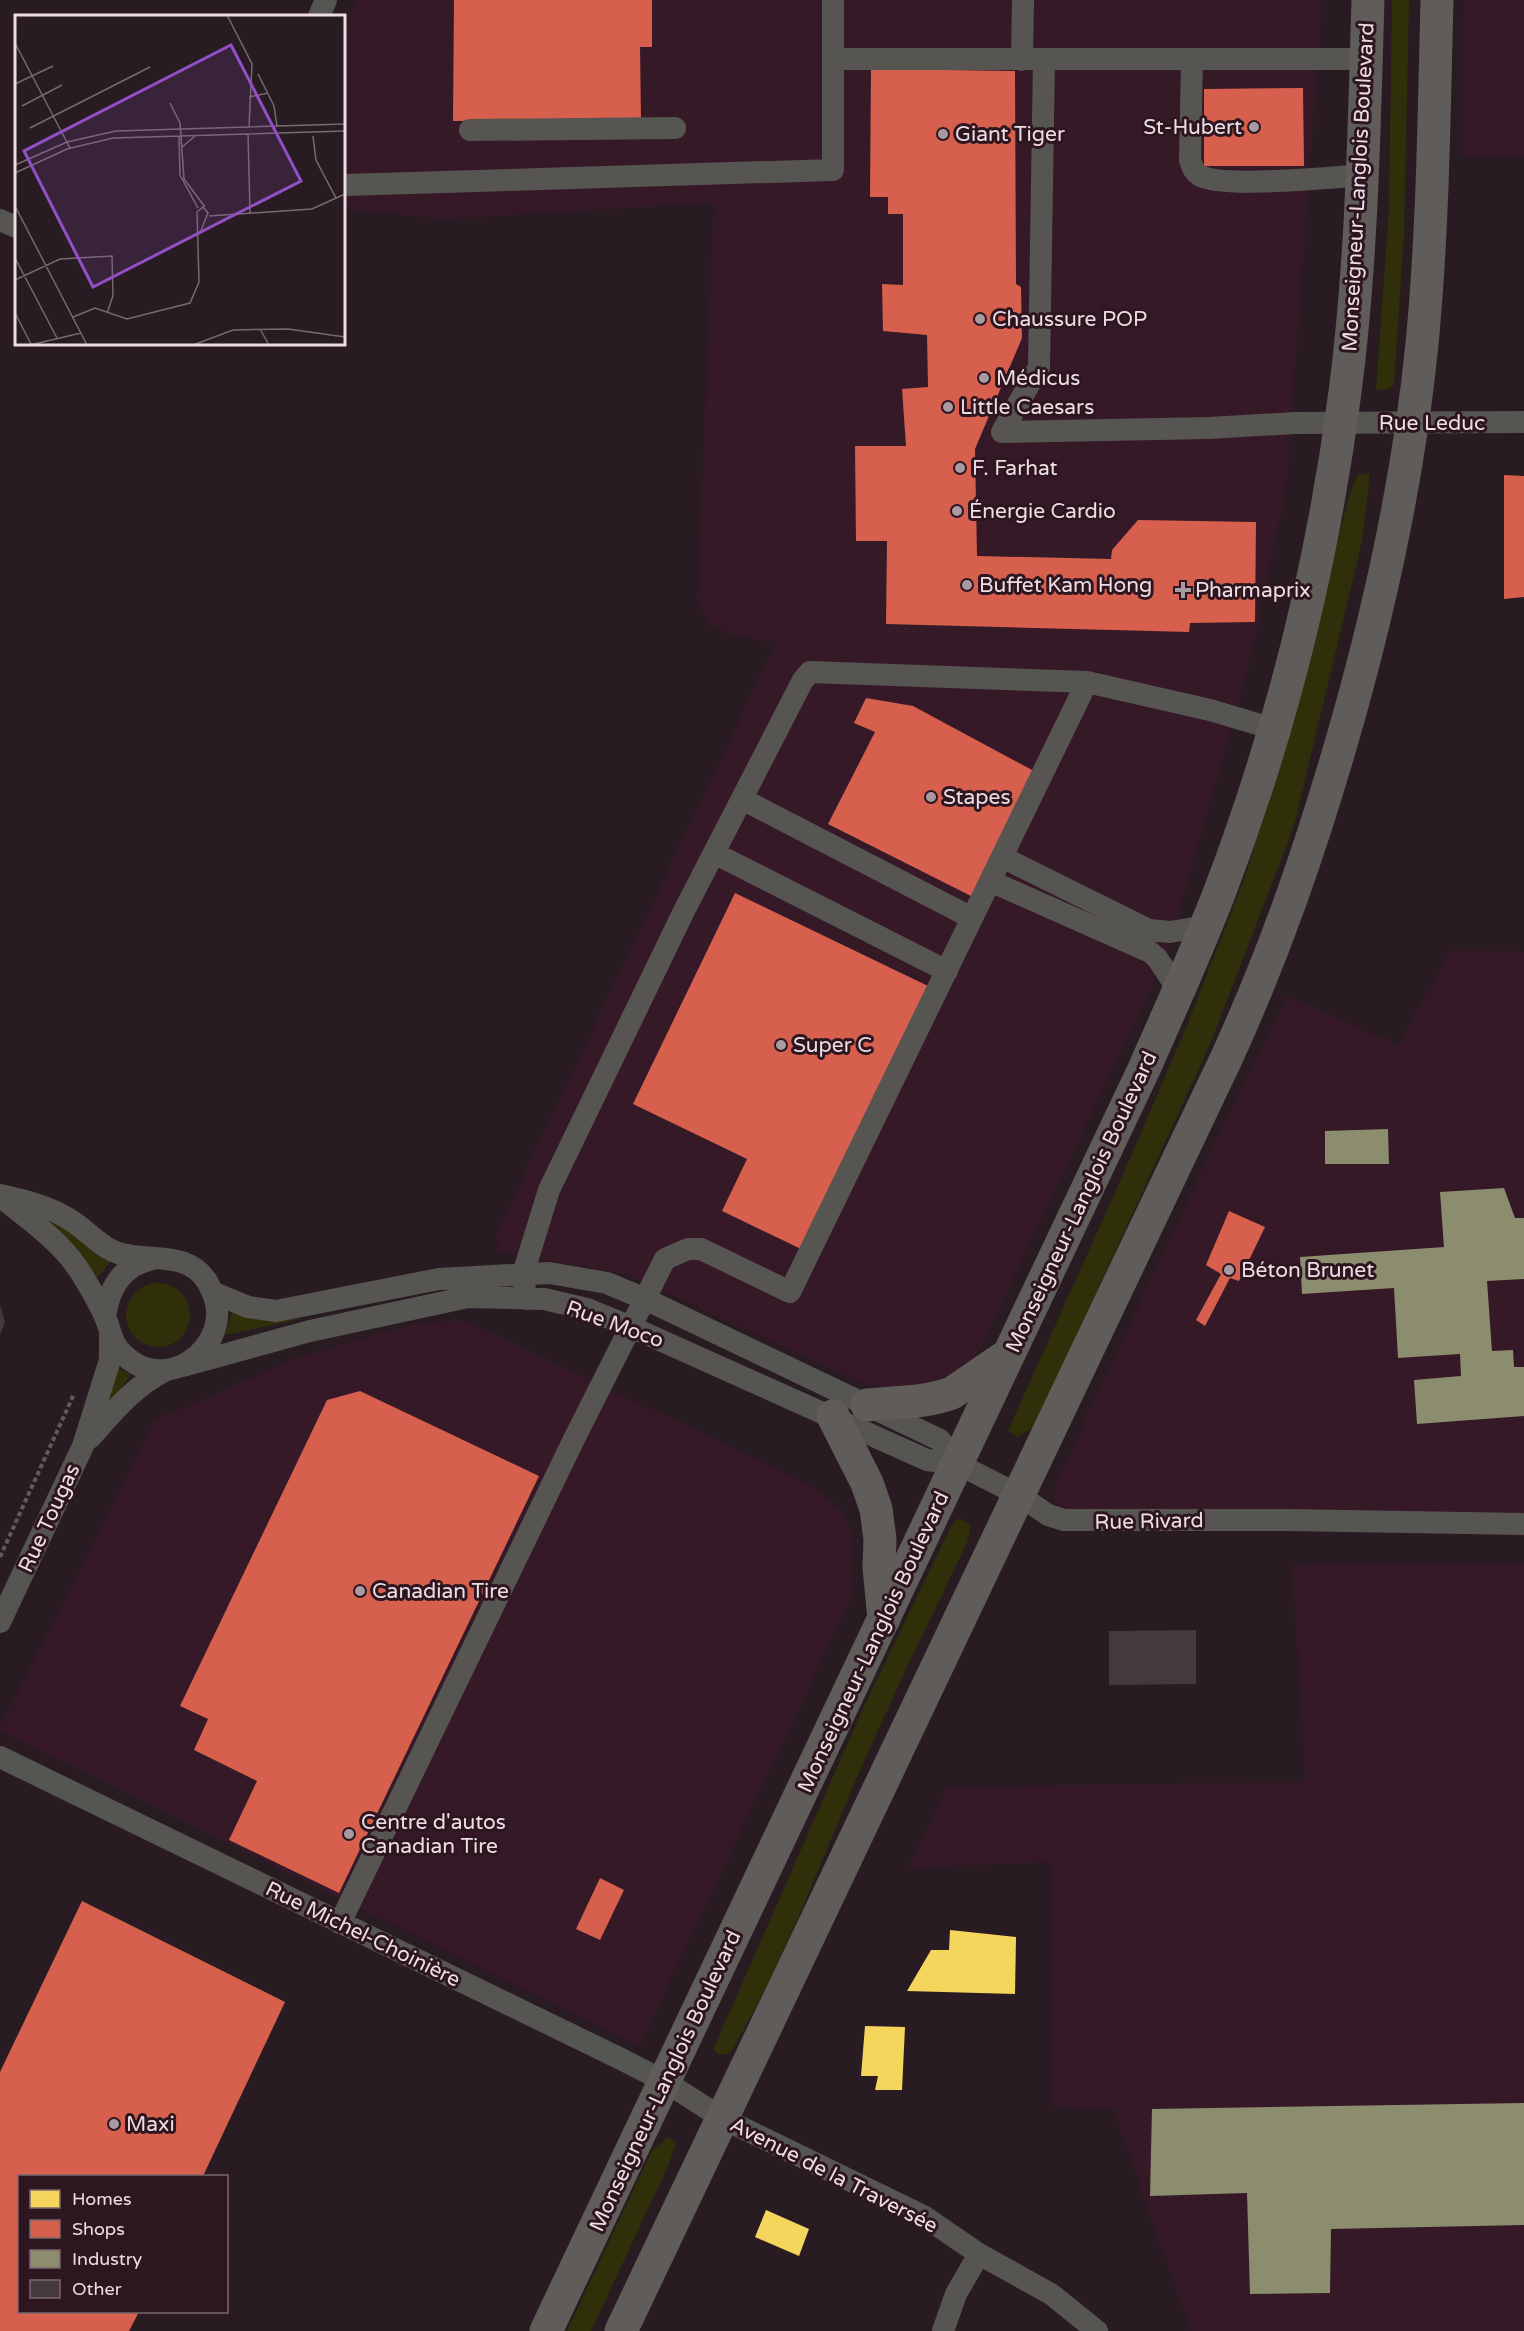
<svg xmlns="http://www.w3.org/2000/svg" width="1524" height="2331" viewBox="0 0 1524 2331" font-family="'Varela Round',sans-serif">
	<rect width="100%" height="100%" fill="#281c22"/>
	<!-- built -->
	<path fill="#351926" d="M356,0H1322L1286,489L1248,668L1168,952L967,1376L903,1389L862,1383L626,1274L498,1252L497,1232L776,643L735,636L709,623L697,603L714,203L442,219L344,209V32Z
		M1464,0H1524V157H1462Z
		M1450,950L1524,952V1536L1080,1514L1059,1507L1054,1497L1055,1485L1195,1185L1288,996L1399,1046Z
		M466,1321L813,1486L845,1515L854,1541L852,1596L639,2046L0,1731V1727L154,1421L297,1358L419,1322Z
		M1524,1563V2331H1191L1113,2109L1050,2106V1862L909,1868L947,1787L1306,1782L1292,1565Z"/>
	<!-- green -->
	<path fill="#2f3009" d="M1392,0H1409L1404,232L1394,385L1389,389L1376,390L1389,209Z
		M1370,473L1362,541L1294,826L1211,1042L1054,1385L1032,1428L1018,1437L1008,1431L1125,1170L1187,1025L1244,880L1288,739L1349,496L1358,475Z
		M35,1210L53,1219L111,1261L97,1278L81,1254Z
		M126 1315a32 32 0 1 1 64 0a32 32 0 1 1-64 0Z
		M232,1312C262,1322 275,1321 305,1318L225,1335Z
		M116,1367L131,1375L105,1408Z
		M958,1518L971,1525L967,1543C927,1626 886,1709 850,1794C813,1881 779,1972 730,2053L721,2055L713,2050L861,1713L950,1528Z
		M668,2137L676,2143L669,2164L591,2331H567L652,2151Z"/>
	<!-- homes -->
	<path fill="#f6d55c" d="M950,1930L1016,1937L1015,1994L907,1991L931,1950H949Z
		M865,2026L905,2027L902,2090H875L878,2076H861Z
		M766,2210L809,2229L799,2256L755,2237Z"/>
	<!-- shops -->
	<path fill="#d6604d" d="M454,0H652V47H640L641,119L453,121Z
		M871,69L1015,71L1016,284L1021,287L1022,338L975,449L977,556L1111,559L1112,550L1138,520L1256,522L1255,622L1190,623L1189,632L886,624L887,541H856L855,446H906L902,389L928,387L927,335L883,331L882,284L903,285V214H888V197H870Z
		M1303,88L1304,166H1204V89Z
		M1504,475L1524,476V597L1504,599Z
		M866,698L913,706L1034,771L971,896L828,824L875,732L854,723Z
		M735,893L928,986L801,1249L722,1211L747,1159L633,1104Z
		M1229,1211L1265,1227L1239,1281L1230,1278L1205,1326L1196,1320L1221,1274L1206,1265Z
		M360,1391L539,1476L339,1893L229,1840L257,1781L194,1750L208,1719L180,1706L327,1400Z
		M600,1878L624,1890L600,1940L576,1929Z
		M82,1901L285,2002L203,2176H20V2312H139L129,2331H0V2072Z"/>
	<!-- industry -->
	<path fill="#8c8c6e" d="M1388,1129L1389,1164H1325V1131Z
		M1504,1188L1515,1218H1524V1279L1487,1281L1492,1351L1513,1350L1514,1367H1524V1416L1417,1424L1414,1380L1461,1376L1460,1354L1398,1358L1394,1288L1302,1294L1300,1257L1444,1247L1440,1192Z
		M1524,2103V2225L1331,2229L1330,2293L1250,2294L1247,2193L1150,2196L1152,2109Z"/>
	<!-- building -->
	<path fill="#44393e" d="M0,1305L5,1322L0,1335Z
		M1196,1630V1684L1109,1685V1631Z"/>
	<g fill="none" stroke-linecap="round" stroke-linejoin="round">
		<!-- path -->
		<path stroke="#5f5b5b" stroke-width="4" stroke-dasharray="4.5 3" stroke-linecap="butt" d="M0,1557L74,1394"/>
		<!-- minor -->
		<path stroke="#575552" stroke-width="22" d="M319,16L326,0
			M833,59H1366
			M1022,60L1023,0
			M1192,60L1190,160C1192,166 1193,171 1199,175C1220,189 1333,177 1363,175
			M470,130L675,128
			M344,185L833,170V0
			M0,220L16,227
			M1002,432L1209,428L1295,423L1524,422
			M1002,432L1039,367L1044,60
			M742,799L972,918
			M714,853L947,971
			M1002,857L1149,930L1170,932L1207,926
			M990,881L1150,952L1157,958L1179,991
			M0,1195C27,1201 49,1206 72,1221C86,1230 98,1244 113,1251C144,1265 187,1247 208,1283C214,1294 218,1305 217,1317C214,1357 165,1387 130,1360C110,1345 113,1335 104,1314C96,1298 87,1282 77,1267C57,1238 26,1218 0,1196
			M214,1293L248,1307L276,1311L439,1279L549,1273L607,1283L645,1299L940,1440L958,1464
			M526,1299L523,1274L549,1190L684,911L803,680L810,672L1087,682L1210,710L1274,729
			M105,1317C109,1288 122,1265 153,1259
			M183,1366L310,1331L468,1297L544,1299L587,1309L631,1327L927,1460L958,1464L1019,1495L1048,1515L1064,1520H1287L1524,1524
			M90,1438C115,1410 132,1388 166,1370
			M0,1622L83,1446L110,1360V1336
			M0,1757L619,2058L664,2081L722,2118L925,2217L979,2254L1051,2294L1097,2331
			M340,1923L574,1439L665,1259L688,1249H701L790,1292L1087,682
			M943,2331L956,2294L979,2254"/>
		<!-- highway -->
		<path stroke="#5f5c59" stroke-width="33" d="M867,1405C895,1402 925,1403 952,1393L1009,1354
			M833,1416L867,1483L876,1509L880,1539L879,1568L884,1619
			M546,2331L1144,1069C1170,1010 1197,951 1220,891C1281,731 1323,562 1345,392C1362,262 1364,131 1368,0
			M621,2331L1226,1059C1276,950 1312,845 1345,730C1381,604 1409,475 1422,344C1433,230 1434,115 1437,0"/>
	</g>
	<!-- markers -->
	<g fill="#a999a0" stroke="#2e1621" stroke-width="2">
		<circle cx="1254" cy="127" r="6"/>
		<circle cx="943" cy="134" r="6"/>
		<circle cx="980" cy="319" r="6"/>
		<circle cx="984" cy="378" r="6"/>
		<circle cx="948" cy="407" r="6"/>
		<circle cx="960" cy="468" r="6"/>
		<circle cx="957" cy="511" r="6"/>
		<circle cx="967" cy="585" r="6"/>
		<path d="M1180 581h6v6h6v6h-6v6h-6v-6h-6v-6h6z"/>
		<circle cx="931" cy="797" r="6"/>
		<circle cx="781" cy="1045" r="6"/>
		<circle cx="1229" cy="1270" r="6"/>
		<circle cx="360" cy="1591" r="6"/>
		<circle cx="349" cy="1834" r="6"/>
		<circle cx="114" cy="2124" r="6"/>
	</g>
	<g text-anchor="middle" stroke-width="6" stroke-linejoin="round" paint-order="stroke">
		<!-- poi labels -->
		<g font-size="21" fill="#eedde4" stroke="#2e1621" text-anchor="start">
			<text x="1242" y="134" text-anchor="end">St-Hubert</text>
			<text x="955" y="141">Giant Tiger</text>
			<text x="992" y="326">Chaussure POP</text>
			<text x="996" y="385">Médicus</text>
			<text x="960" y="414">Little Caesars</text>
			<text x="972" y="475">F. Farhat</text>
			<text x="969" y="518">Énergie Cardio</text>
			<text x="979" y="592">Buffet Kam Hong</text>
			<text x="1195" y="597">Pharmaprix</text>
			<text x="943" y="804">Stapes</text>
			<text x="793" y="1052">Super C</text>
			<text x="1241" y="1277">Béton Brunet</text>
			<text x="372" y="1598">Canadian Tire</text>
			<text x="361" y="1829">Centre d'autos<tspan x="361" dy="24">Canadian Tire</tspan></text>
			<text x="126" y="2131">Maxi</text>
		</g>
		<!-- street labels -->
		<g font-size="21" fill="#eedde4" stroke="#2e1621">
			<text transform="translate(1358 187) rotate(-87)" y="7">Monseigneur-Langlois Boulevard</text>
			<text x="1432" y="430">Rue Leduc</text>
			<text transform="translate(1081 1202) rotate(-65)" y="7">Monseigneur-Langlois Boulevard</text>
			<text transform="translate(615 1324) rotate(20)" y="7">Rue Moco</text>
			<text transform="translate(49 1518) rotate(-65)" y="7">Rue Tougas</text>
			<text transform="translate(1149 1521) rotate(-1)" y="7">Rue Rivard</text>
			<text transform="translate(873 1642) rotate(-65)" y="7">Monseigneur-Langlois Boulevard</text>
			<text transform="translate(363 1934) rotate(26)" y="7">Rue Michel-Choinière</text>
			<text transform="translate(665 2081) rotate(-65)" y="7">Monseigneur-Langlois Boulevard</text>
			<text transform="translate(834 2175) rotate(27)" y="7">Avenue de la Traversée</text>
		</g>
	</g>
	<!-- overview -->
	<g transform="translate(15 15)">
		<rect width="330" height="330" fill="#281c22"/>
		<path fill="none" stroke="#776970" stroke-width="1.5" d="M212,0L237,49L234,112M0,28L55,133M243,59L259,91L262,111M0,69L38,51M234,82L253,78M155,88L165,108L169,164L190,192M7,91L47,70M15,113L135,52M233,119L235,198M298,121L301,145L321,183M164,122L165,160L183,193M166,133L180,121M0,150L52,127L101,116L330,109M0,158L52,134L98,123L330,116M0,191L72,330M194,201L297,194L330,179M0,243L42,323M0,265L45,244L97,241L98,281L92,298M0,298L16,329M58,302L80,293L112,304L175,288L184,267L182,197L188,192L193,198L185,218M245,314L254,330M15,330L66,318M178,330L218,315L273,314L330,322"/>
		<path fill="#924fc6" fill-opacity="0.15" stroke="#924fc6" stroke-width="3" d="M216,30L286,166L78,272L9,136Z"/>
		<rect width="330" height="330" fill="none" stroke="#eedde4" stroke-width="3"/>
	</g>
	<!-- legend -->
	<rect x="18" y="2175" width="210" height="138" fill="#2e1621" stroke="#7b666f" stroke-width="1.5"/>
	<rect x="30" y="2190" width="30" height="18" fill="#f6d55c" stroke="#7b666f" stroke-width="1.5"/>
	<text x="72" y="2205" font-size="18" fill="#eedde4">Homes</text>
	<rect x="30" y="2220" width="30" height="18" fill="#d6604d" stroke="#7b666f" stroke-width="1.5"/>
	<text x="72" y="2235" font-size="18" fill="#eedde4">Shops</text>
	<rect x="30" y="2250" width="30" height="18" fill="#8c8c6e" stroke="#7b666f" stroke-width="1.5"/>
	<text x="72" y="2265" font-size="18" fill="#eedde4">Industry</text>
	<rect x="30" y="2280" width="30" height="18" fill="#44393e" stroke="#7b666f" stroke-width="1.5"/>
	<text x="72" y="2295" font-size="18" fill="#eedde4">Other</text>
</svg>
